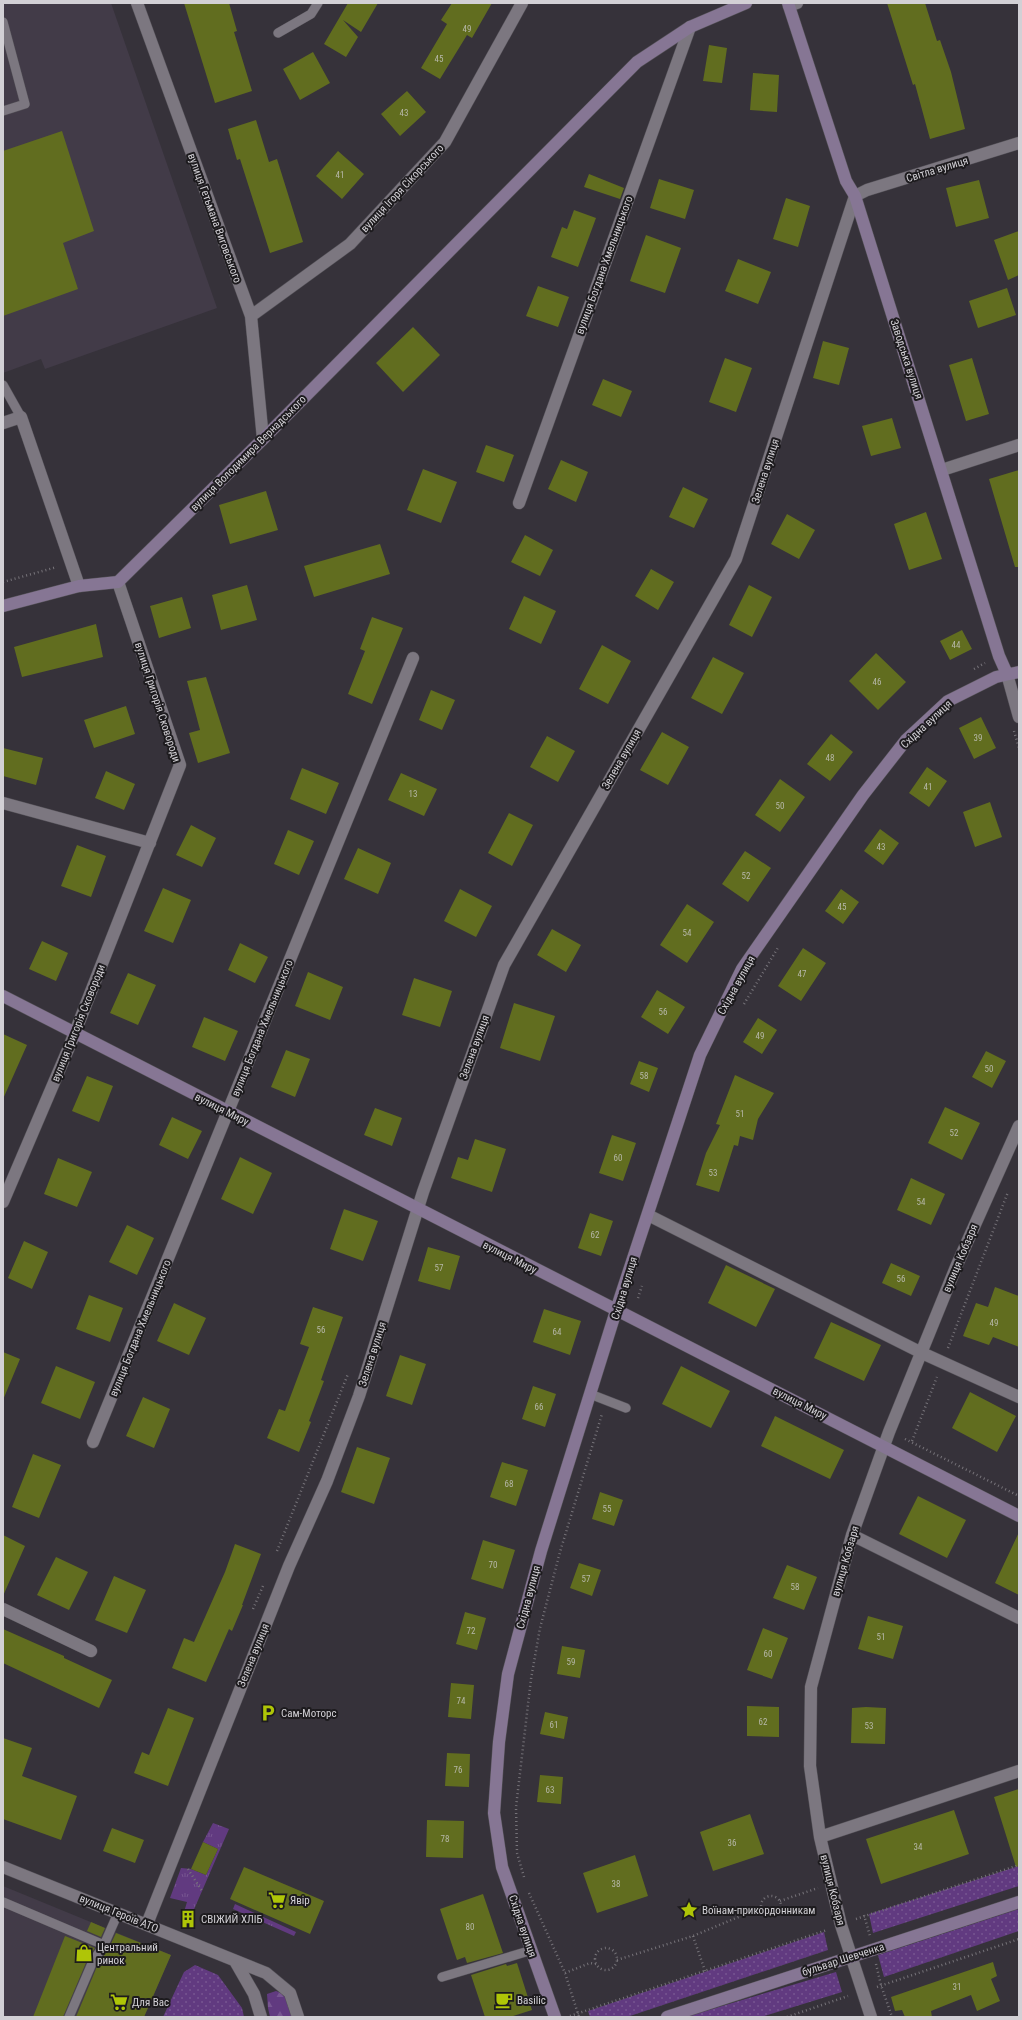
<svg xmlns="http://www.w3.org/2000/svg" width="1022" height="2020" viewBox="0 0 1022 2020" font-family="'Roboto Condensed',sans-serif">
	<defs>
		<pattern id="grass-tufts" width="24" height="20" patternUnits="userSpaceOnUse"><rect width="24" height="20" fill="#613a80"/><path d="M3 7l-1-3M5 7V3M7 7l1-3M15 17l-1-3M17 17v-4M19 17l1-3" fill="none" stroke="#775591"/></pattern>
		<pattern id="forest-firs" width="22" height="20" patternUnits="userSpaceOnUse"><rect width="22" height="20" fill="#613a80"/><path d="M5 1l3.5 6h-7zM16 11l3.5 6h-7z" fill="#775591"/></pattern>
		<pattern id="park-dots" width="8" height="8" patternUnits="userSpaceOnUse"><rect width="8" height="8" fill="#613a80"/><path d="M2 2h.1M6 6h.1" fill="none" stroke="#775591" stroke-width="1.8" stroke-linecap="round"/></pattern>
	</defs>
	<rect width="100%" height="100%" fill="#36323a"/>
	<!-- built -->
	<path fill="#423b48" d="M3,3H111L217,308L45,369L41,359L3,373Z
		M3,1886L171,1955L144,2017H3Z"/>
	<!-- grass -->
	<path fill="url(#grass-tufts)" d="M213,1823L229,1829L192,1914L184,1912L187,1902L170,1898L181,1868L191,1869L206,1875L218,1849L203,1842Z
		M235,1904L296,1932L294,1936L233,1909Z"/>
	<!-- forest -->
	<path fill="url(#forest-firs)" d="M276,1991C288,1994 290,2006 293,2017H270L268,2008L267,1994Z"/>
	<!-- park -->
	<path fill="url(#park-dots)" d="M1019,1866V1886L873,1933L869,1914Z
		M1019,1909V1931L884,1977L878,1955Z
		M824,1932L828,1950L627,2017H590L588,2011Z
		M195,1965L218,1975L242,2008L244,2017H163L184,1972Z
		M836,1972L842,1992L761,2017H685Z"/>
	<!-- building -->
	<path fill="#616d1f" d="M184,3H229L237,31L234,32L252,91L215,103Z
		M348,3H378L361,32L343,20L358,37L346,57L324,44Z
		M452,3H492L472,38L467,35L440,79L421,68L447,24L441,20Z
		M887,3H925L937,41L940,40L951,72L965,129L930,139L915,84L913,85Z
		M709,45L727,48L722,83L703,81Z
		M313,52L330,83L300,100L283,69Z
		M753,73L779,75L777,112L750,110Z
		M407,91L426,112L400,136L381,114Z
		M256,120L269,162L277,159L303,242L270,253L240,159L237,160L228,129Z
		M62,131L94,231L63,243L78,289L3,316V151Z
		M338,151L364,174L342,199L316,176Z
		M589,174L624,188L620,199L584,187Z
		M659,179L694,190L685,219L650,208Z
		M979,180L989,218L956,227L946,188Z
		M786,198L810,206L798,247L773,239Z
		M574,210L596,218L578,267L551,257L562,227L567,229Z
		M1019,231V275L1008,280L994,240Z
		M646,235L681,248L665,293L630,281Z
		M738,259L771,272L758,304L725,291Z
		M538,286L569,297L558,327L526,316Z
		M1007,288L1016,315L978,328L969,301Z
		M413,327L440,355L403,392L376,363Z
		M823,341L849,348L839,385L813,378Z
		M725,358L752,368L736,412L709,402Z
		M972,358L989,414L966,421L949,365Z
		M603,379L632,391L621,417L592,405Z
		M892,418L901,448L871,456L862,426Z
		M486,445L514,455L504,482L476,472Z
		M561,460L588,472L576,502L548,489Z
		M423,469L457,482L441,523L407,510Z
		M1019,470V567H1015L989,479Z
		M683,487L708,499L694,528L669,517Z
		M266,491L278,530L230,544L219,505Z
		M926,512L942,559L909,570L894,524Z
		M787,514L815,530L799,559L771,544Z
		M525,535L553,550L540,576L511,562Z
		M380,544L390,574L314,597L304,566Z
		M651,569L674,582L658,610L635,596Z
		M247,585L257,620L221,630L212,595Z
		M749,585L772,597L752,637L729,625Z
		M524,596L556,611L541,644L509,629Z
		M182,597L191,628L159,638L150,606Z
		M372,617L403,628L372,704L348,694L365,651L360,649Z
		M96,624L103,657L22,677L14,647Z
		M962,630L972,649L950,660L940,641Z
		M602,645L631,661L608,704L579,689Z
		M876,653L906,682L878,710L849,681Z
		M713,657L744,673L722,714L691,698Z
		M206,677L230,753L198,763L189,733L200,730L187,681Z
		M431,690L455,700L442,730L419,720Z
		M126,706L135,734L94,748L84,720Z
		M981,717L996,748L974,759L959,728Z
		M662,732L689,747L668,785L640,770Z
		M831,734L853,752L830,781L807,764Z
		M547,736L575,751L558,782L530,767Z
		M3,748L43,758L36,785L3,776Z
		M927,767L947,781L929,807L909,793Z
		M302,768L339,783L326,814L290,799Z
		M106,771L135,784L124,810L95,798Z
		M401,773L437,789L424,816L388,800Z
		M780,779L805,797L780,832L755,815Z
		M990,802L1002,837L975,847L963,812Z
		M509,813L533,825L512,866L488,853Z
		M191,825L216,838L202,867L176,855Z
		M880,829L899,843L883,865L864,851Z
		M288,830L314,841L299,875L274,864Z
		M77,845L106,856L91,897L61,886Z
		M358,848L391,863L378,894L344,879Z
		M745,851L771,868L748,902L722,884Z
		M163,888L191,900L173,943L144,931Z
		M460,889L492,906L476,937L444,921Z
		M841,889L859,902L843,924L825,911Z
		M687,904L714,922L687,963L660,945Z
		M552,929L581,945L566,972L537,955Z
		M42,941L68,953L56,981L29,969Z
		M240,943L268,957L255,983L228,970Z
		M803,948L826,963L801,1001L778,986Z
		M308,972L343,987L330,1020L295,1006Z
		M128,973L156,985L138,1025L110,1013Z
		M414,978L452,991L440,1027L402,1015Z
		M657,990L685,1007L668,1034L641,1017Z
		M514,1003L555,1016L540,1061L500,1048Z
		M204,1017L238,1031L225,1061L192,1047Z
		M758,1018L777,1030L762,1054L743,1042Z
		M3,1034L27,1045L3,1099Z
		M286,1050L310,1059L295,1097L271,1087Z
		M986,1051L1006,1061L992,1088L972,1077Z
		M639,1061L658,1068L649,1092L630,1084Z
		M735,1075L774,1093L758,1119L753,1140L740,1136L738,1146L734,1145L719,1192L696,1185L706,1153L720,1125L716,1124Z
		M87,1076L113,1086L99,1122L72,1111Z
		M945,1107L980,1123L962,1160L928,1143Z
		M375,1108L402,1118L392,1146L364,1135Z
		M172,1117L202,1131L188,1159L159,1145Z
		M612,1135L636,1143L623,1181L599,1173Z
		M475,1139L506,1149L492,1192L451,1178L458,1157L468,1160Z
		M240,1157L272,1173L253,1214L221,1199Z
		M58,1158L92,1172L77,1207L44,1194Z
		M911,1178L945,1194L931,1225L897,1210Z
		M344,1209L378,1221L363,1261L330,1249Z
		M590,1213L613,1221L601,1256L578,1248Z
		M127,1225L154,1238L137,1275L109,1262Z
		M24,1241L48,1252L32,1289L8,1278Z
		M428,1247L460,1256L450,1290L418,1281Z
		M891,1263L920,1276L911,1296L882,1283Z
		M726,1265L775,1289L756,1327L708,1303Z
		M995,1287L1019,1296V1347L993,1337L989,1345L963,1336L976,1303L988,1307Z
		M89,1295L123,1308L110,1342L76,1329Z
		M174,1303L206,1318L189,1355L157,1341Z
		M313,1307L343,1317L321,1380L324,1381L309,1421L311,1422L299,1452L267,1438L279,1409L285,1411L309,1347L300,1344Z
		M544,1309L581,1321L570,1355L533,1342Z
		M831,1322L881,1345L864,1381L814,1358Z
		M3,1352L20,1359L3,1400Z
		M400,1355L426,1364L412,1405L386,1396Z
		M56,1366L95,1382L80,1419L41,1403Z
		M681,1366L730,1391L711,1428L662,1404Z
		M533,1386L556,1394L545,1427L522,1419Z
		M970,1392L1016,1416L997,1452L952,1428Z
		M143,1397L170,1409L154,1448L126,1436Z
		M775,1416L844,1450L830,1479L761,1446Z
		M357,1447L390,1458L374,1504L341,1492Z
		M33,1454L61,1465L39,1518L12,1507Z
		M502,1462L528,1470L516,1506L490,1497Z
		M600,1492L623,1500L614,1526L592,1519Z
		M918,1496L966,1520L947,1558L899,1534Z
		M1019,1532V1595L995,1583Z
		M3,1535L25,1546L3,1596Z
		M483,1540L515,1550L503,1589L471,1579Z
		M235,1544L261,1554L242,1605H243L232,1631L229,1629L206,1682L172,1668L184,1638L194,1642L225,1572Z
		M56,1557L88,1572L69,1610L37,1595Z
		M579,1563L601,1570L592,1596L570,1588Z
		M787,1565L817,1577L804,1610L773,1598Z
		M114,1576L146,1590L127,1633L95,1620Z
		M465,1612L486,1618L477,1650L456,1644Z
		M868,1616L903,1626L893,1659L858,1649Z
		M763,1628L788,1638L772,1679L747,1670Z
		M3,1629L64,1656V1658L112,1680L99,1708L3,1663Z
		M562,1646L585,1650L580,1678L557,1674Z
		M451,1683L474,1685L471,1719L448,1717Z
		M747,1706L779,1707V1737L747,1736Z
		M866,1707L886,1708L885,1744L851,1743L852,1708Z
		M168,1708L194,1718L168,1786L134,1773L142,1752L149,1755Z
		M545,1712L568,1717L564,1739L540,1734Z
		M3,1738L32,1748L22,1776L77,1796L61,1840L3,1819Z
		M447,1753L470,1754L469,1787L445,1786Z
		M540,1775L563,1777L561,1804L537,1802Z
		M1019,1789V1866L1016,1867L994,1797Z
		M954,1810L969,1854L881,1884L866,1839Z
		M750,1814L764,1854L713,1871L700,1832Z
		M427,1820L464,1821L463,1858L426,1857Z
		M112,1828L144,1840L135,1863L103,1851Z
		M203,1842L218,1849L206,1875L191,1869Z
		M635,1855L648,1896L597,1913L583,1873Z
		M244,1867L324,1901L310,1934L230,1899Z
		M483,1894L503,1953L467,1963L465,1957L457,1960L440,1909Z
		M91,1922L105,1928L101,1937L87,1931Z
		M116,1933L171,1955L144,2017H76L98,1964L109,1948Z
		M65,1936L95,1948L88,1958L63,2017H33Z
		M993,1962L997,1976L991,1979L1000,2001L977,2011L971,1995L931,2011L932,2017H905L902,2010L895,2011L891,1997Z
		M517,1963L532,2010L510,2017H485L471,1975L506,1964L507,1966Z"/>
	<g fill="none" stroke-linecap="round" stroke-linejoin="round">
		<!-- lane casing -->
		<g stroke="#545157" stroke-width="10">
			<path id="lane" d="M3,22L25,104L3,111
				M278,33L311,14L318,3
				M3,385L21,417
				M590,1394L626,1408
				M3,1902L104,1945
				M442,1977L532,1950
				M69,2017L93,1961L104,1945L118,1913"/>
		</g>
		<!-- street casing -->
		<g stroke="#545157" stroke-width="13">
			<path id="street" d="M137,3L251,316L263,439
				M789,6L797,3
				M251,316L350,244L445,142L522,3
				M3,423L21,417L79,586
				M942,470L1019,445
				M519,503L690,27
				M1007,674L1019,717
				M3,803L150,843
				M3,1202L70,1045L180,765L118,582
				M648,1215L922,1353L1019,1397
				M93,1442L413,658
				M852,1535L1019,1618
				M3,1609L91,1651
				M820,1837L1019,1771
				M3,1867L266,1973L290,1993L298,2017
				M147,1924L289,1566L327,1481L359,1396L423,1192L504,965L736,559L855,196L867,190L1019,143
				M235,1961L254,1994L261,2017
				M871,2017L841,1925L820,1837L810,1766L811,1687L852,1535L889,1432L956,1267L1019,1126"/>
		</g>
		<!-- secondary casing -->
		<g stroke="#545157" stroke-width="13">
			<path id="secondary" d="M788,3L846,181L855,196L999,656L1007,674
				M3,606L79,586L118,582L263,439L637,62L690,27L746,3
				M3,996L1019,1516
				M555,2017L502,1867L494,1813L499,1742L508,1674L541,1551L620,1298L700,1055L742,969L863,795L906,740L948,701L996,677L1019,672
				M667,2017L1019,1902"/>
		</g>
		<!-- path -->
		<path stroke="#767379" stroke-width="2.5" stroke-dasharray="1 3" stroke-linecap="butt" d="M3,582L57,567
			M974,669L985,663
			M1014,731L1019,748
			M744,1004L779,946
			M638,1298L642,1286
			M948,1348L1008,1192
			M905,1439L1019,1496
			M912,1441L937,1377
			M277,1551L348,1374
			M253,1609L263,1586
			M188,1869L202,1891
			M524,1877L517,1853L516,1807L531,1679L540,1628L560,1552L602,1414
			M529,1893L565,1973L579,2017
			M761 1906a10 10 0 1 1 20 0a10 10 0 1 1-20 0Z
			M780,1901L818,1888
			M864,1915L870,1936
			M856,1919L1019,1865
			M693,1936L705,1971
			M595 1959a11 11 0 1 1 22 0a11 11 0 1 1-22 0Z
			M617,1960L693,1936L760,1908
			M876,1964L881,1985L892,2017
			M565,1973L590,1963L596,1964
			M877,1987L1019,1939
			M570,2016L827,1930
			M787,2017L848,1996"/>
		<!-- lane -->
		<use href="#lane" stroke="#7c7780" stroke-width="9"/>
		<!-- street -->
		<use href="#street" stroke="#7c7780" stroke-width="12"/>
		<!-- secondary -->
		<use href="#secondary" stroke="#867694" stroke-width="12"/>
	</g>
	<!-- icons -->
	<defs>
		<g id="parking-bare" transform="scale(1.38)"><path d="M-3.5-5.5H1a3.5 3.5 0 0 1 0 7H-1V5.5H-3.5ZM-1-3.4V-.6H.8a1.4 1.4 0 0 0 0-2.8Z" fill="#afc507" stroke="#1d1b1e" stroke-width="2.5" paint-order="stroke"/></g>
		<g id="supermarket-bare" transform="scale(1.38)"><path d="M-6-5.5h2.5l.6 2H6L4.5 2H-2.5L-4.4-4H-6ZM-1.5 3.2a1.3 1.3 0 1 0 .1 0ZM3 3.2a1.3 1.3 0 1 0 .1 0Z" fill="#afc507" stroke="#1d1b1e" stroke-width="2.5" paint-order="stroke"/></g>
		<g id="sight-bare" transform="scale(1.38)"><path d="M0-6L1.8-2.2L6-1.7L2.9 1.2L3.7 5.4L0 3.3L-3.7 5.4L-2.9 1.2L-6-1.7L-1.8-2.2Z" fill="#afc507" stroke="#1d1b1e" stroke-width="2.5" paint-order="stroke"/></g>
		<g id="building-bare" transform="scale(1.38)"><path d="M-4-6H4V6H1V3H-1V6H-4ZM-2.5-4.3h1.7v1.8h-1.7ZM.8-4.3h1.7v1.8H.8ZM-2.5-1h1.7V.8h-1.7ZM.8-1h1.7V.8H.8Z" fill="#afc507" stroke="#1d1b1e" stroke-width="2.5" paint-order="stroke"/></g>
		<g id="shop-bare" transform="scale(1.38)"><path d="M-5-2.5h2.3a2.7 3.5 0 0 1 5.4 0H5L5.5 6h-11ZM-1.5-2.5h3a1.5 2.3 0 0 0-3 0Z" fill="#afc507" stroke="#1d1b1e" stroke-width="2.5" paint-order="stroke"/></g>
		<g id="cafe-bare" transform="scale(1.38)"><path d="M-5.5-4.5H6V0H3Q3 3.5 0 3.5H-2.5Q-5.5 3.5-5.5 0ZM3-3.2v2h1.7v-2ZM-6 4.5H4V6H-6Z" fill="#afc507" stroke="#1d1b1e" stroke-width="2.5" paint-order="stroke"/></g>
	</defs>
	<g fill-rule="evenodd">
		<use href="#parking-bare" x="268" y="1713"/>
		<use href="#supermarket-bare" x="277" y="1900"/>
		<use href="#sight-bare" x="689" y="1910"/>
		<use href="#building-bare" x="188" y="1919"/>
		<use href="#shop-bare" x="84" y="1953"/>
		<use href="#cafe-bare" x="504" y="2000"/>
		<use href="#supermarket-bare" x="119" y="2002"/>
	</g>
	<g text-anchor="middle" stroke-width="4" stroke-linejoin="round" paint-order="stroke">
		<!-- number labels -->
		<g font-size="9" fill="#b6b7a8">
			<text x="467" y="32">49</text>
			<text x="439" y="62">45</text>
			<text x="404" y="116">43</text>
			<text x="340" y="178">41</text>
			<text x="956" y="648">44</text>
			<text x="877" y="685">46</text>
			<text x="978" y="741">39</text>
			<text x="830" y="761">48</text>
			<text x="928" y="790">41</text>
			<text x="413" y="797">13</text>
			<text x="780" y="809">50</text>
			<text x="881" y="850">43</text>
			<text x="746" y="879">52</text>
			<text x="842" y="910">45</text>
			<text x="687" y="936">54</text>
			<text x="802" y="977">47</text>
			<text x="663" y="1015">56</text>
			<text x="760" y="1039">49</text>
			<text x="989" y="1072">50</text>
			<text x="644" y="1079">58</text>
			<text x="740" y="1117">51</text>
			<text x="954" y="1136">52</text>
			<text x="618" y="1161">60</text>
			<text x="713" y="1176">53</text>
			<text x="921" y="1205">54</text>
			<text x="595" y="1238">62</text>
			<text x="439" y="1271">57</text>
			<text x="901" y="1282">56</text>
			<text x="994" y="1326">49</text>
			<text x="321" y="1333">56</text>
			<text x="557" y="1335">64</text>
			<text x="539" y="1410">66</text>
			<text x="509" y="1487">68</text>
			<text x="607" y="1512">55</text>
			<text x="493" y="1568">70</text>
			<text x="586" y="1582">57</text>
			<text x="795" y="1590">58</text>
			<text x="471" y="1634">72</text>
			<text x="881" y="1640">51</text>
			<text x="768" y="1657">60</text>
			<text x="571" y="1665">59</text>
			<text x="461" y="1704">74</text>
			<text x="763" y="1725">62</text>
			<text x="554" y="1728">61</text>
			<text x="869" y="1729">53</text>
			<text x="458" y="1773">76</text>
			<text x="550" y="1793">63</text>
			<text x="445" y="1842">78</text>
			<text x="732" y="1846">36</text>
			<text x="918" y="1850">34</text>
			<text x="616" y="1887">38</text>
			<text x="470" y="1930">80</text>
			<text x="957" y="1990">31</text>
		</g>
		<!-- street labels -->
		<g font-size="11" fill="#d2d0d5" stroke="#1d1b1e">
			<text transform="translate(937 169) rotate(-17)" y="4">Світла вулиця</text>
			<text transform="translate(402 188) rotate(-47)" y="4">вулиця Ігоря Сікорського</text>
			<text transform="translate(215 218) rotate(70)" y="4">вулиця Гетьмана Виговського</text>
			<text transform="translate(604 265) rotate(-70)" y="4">вулиця Богдана Хмельницького</text>
			<text transform="translate(907 359) rotate(72)" y="4">Заводська вулиця</text>
			<text transform="translate(248 453) rotate(-45)" y="4">вулиця Володимира Вернадського</text>
			<text transform="translate(765 471) rotate(-72)" y="4">Зелена вулиця</text>
			<text transform="translate(158 702) rotate(72)" y="4">вулиця Григорія Сковороди</text>
			<text transform="translate(926 724) rotate(-43)" y="4">Східна вулиця</text>
			<text transform="translate(621 759) rotate(-60)" y="4">Зелена вулиця</text>
			<text transform="translate(736 985) rotate(-61)" y="4">Східна вулиця</text>
			<text transform="translate(78 1023) rotate(-68)" y="4">вулиця Григорія Сковороди</text>
			<text transform="translate(262 1028) rotate(-68)" y="4">вулиця Богдана Хмельницького</text>
			<text transform="translate(474 1047) rotate(-70)" y="4">Зелена вулиця</text>
			<text transform="translate(222 1109) rotate(27)" y="4">вулиця Миру</text>
			<text transform="translate(510 1257) rotate(27)" y="4">вулиця Миру</text>
			<text transform="translate(960 1258) rotate(-67)" y="4">вулиця Кобзаря</text>
			<text transform="translate(624 1288) rotate(-73)" y="4">Східна вулиця</text>
			<text transform="translate(140 1328) rotate(-68)" y="4">вулиця Богдана Хмельницького</text>
			<text transform="translate(372 1354) rotate(-72)" y="4">Зелена вулиця</text>
			<text transform="translate(800 1403) rotate(27)" y="4">вулиця Миру</text>
			<text transform="translate(845 1561) rotate(-74)" y="4">вулиця Кобзаря</text>
			<text transform="translate(528 1597) rotate(-75)" y="4">Східна вулиця</text>
			<text transform="translate(253 1655) rotate(-68)" y="4">Зелена вулиця</text>
			<text transform="translate(833 1890) rotate(76)" y="4">вулиця Кобзаря</text>
			<text transform="translate(119 1913) rotate(22)" y="4">вулиця Героїв АТО</text>
			<text transform="translate(523 1926) rotate(71)" y="4">Східна вулиця</text>
			<text transform="translate(843 1959) rotate(-18)" y="4">бульвар Шевченка</text>
		</g>
		<!-- poi labels -->
		<g font-size="11" fill="#d2d0d5" stroke="#1d1b1e" text-anchor="start">
			<text x="281" y="1717">Сам-Моторс</text>
			<text x="290" y="1904">Явір</text>
			<text x="702" y="1914">Воїнам-прикордонникам</text>
			<text x="201" y="1923">СВІЖИЙ ХЛІБ</text>
			<text x="97" y="1951">Центральний<tspan x="97" dy="13">ринок</tspan></text>
			<text x="517" y="2004">Basilic</text>
			<text x="132" y="2006">Для Вас</text>
		</g>
	</g>
	<!-- border -->
	<rect width="1022" height="2020" fill="none" stroke="#d2d0d5" stroke-width="8"/>
</svg>
